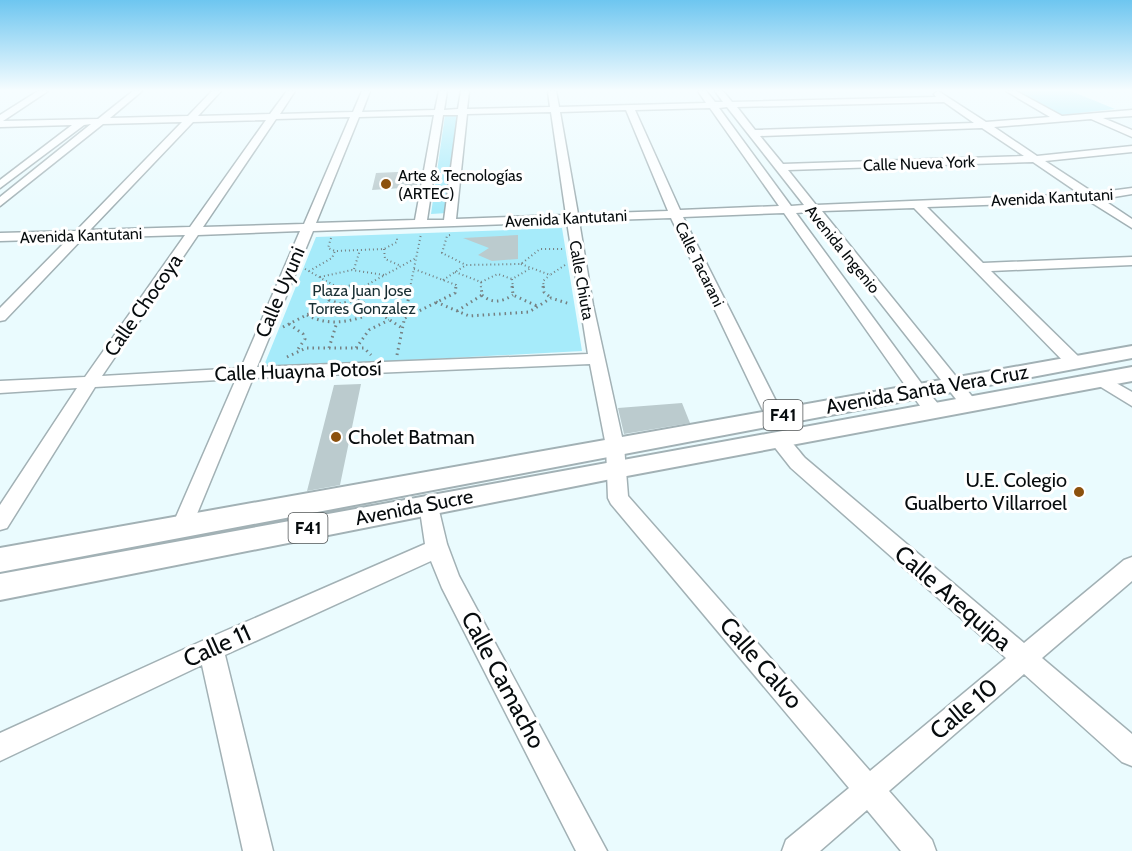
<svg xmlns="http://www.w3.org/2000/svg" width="1132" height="851" viewBox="0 0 1132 851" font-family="Cabin,sans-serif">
	<rect width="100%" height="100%" fill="#eafbfe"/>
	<!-- green -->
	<path fill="#a6ebfa" d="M1016,91H1071L1115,109L1061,115Z
		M457,114L447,213L431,214L445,115Z
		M562,228L582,351L263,368L316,237Z"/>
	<!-- building -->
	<path fill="#bbcbce" d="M418,171L417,187L372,190L376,173Z
		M518,235V259L492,261L478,255L489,248L463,238Z
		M361,384L340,485L307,491L334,385Z
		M682,403L690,423L624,434L618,408Z"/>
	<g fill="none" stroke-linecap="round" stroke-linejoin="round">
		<!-- minor casing -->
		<g stroke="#a2b1b5" stroke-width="3">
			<path id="minor" d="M38,91H48L3,121L98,119L133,91H142L110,118L188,116L212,91H221L198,116L270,114L287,91H295L280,114L353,112L362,91H370L362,112L435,110L439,91H447L444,110L458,109L461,91H469L467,109L550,107L548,91H556L559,107L706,103L698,91H706L715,102H723L715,91H723L732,102L936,97L934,94L938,91L986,122L1050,117L1006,91H1016L1062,116L1132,110V116L1103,118L1132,130V137L1091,119L994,127L1037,156L1132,146V152L1045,161L1094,193L1132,188V194L1102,199L1132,219V228L1089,201L927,207L983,263L1132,257V265L991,271L1080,358L1082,362L1080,366H1068L914,208L822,211L975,400L978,404L975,408H963L809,212L796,213L924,387L944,411L941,415C927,419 920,405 912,395L784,213L683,217L784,417L781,421L775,423L769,421L766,417L671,218L579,221L593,305L624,446L628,496L870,771L1006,658L791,468L769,440L771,435C787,431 796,448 805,458L1024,643L1124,560L1132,557V581L1042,658L1132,734V766L1122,762L1024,674L889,791L932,840L936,851H901L867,810L820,851H782L786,840L849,788L611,504L608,498L606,446L590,364L253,378L192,526L189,532L182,535L175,532L172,526L236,379L95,387L7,528L0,530V505L77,388L0,393V381L85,377L185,235L83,238L5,320L0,321V308L68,239L0,241V233L76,231L182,122L103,124L0,206V197L91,124L84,125L0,188V180L72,125L0,127V115ZM944,102L974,123L755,130L737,107ZM727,107L804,205L791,206L719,108ZM710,108L779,206L680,210L635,110ZM626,110L668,211L578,214L560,112ZM551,112L566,215L456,219L467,114ZM434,115L415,220L316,223L359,117ZM443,115H458L444,220H427ZM350,117L304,224L203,227L276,119ZM266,120L190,227L90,230L193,122ZM982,128L1024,156L783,164L760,136ZM1033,162L1080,194L816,205L788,170ZM567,222L588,354L257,367L313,231ZM300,231L241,368L102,376L198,235Z
				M1102,375L1132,392V406L1096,384L1094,380L1096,376Z
				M429,496L436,498L447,544L459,576L607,851H576L442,588L431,561L225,655L273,851H243L202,665L0,761V733L202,641L425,544L419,504L422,498Z"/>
		</g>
		<!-- major casing -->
		<g stroke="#a2b1b5" stroke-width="4">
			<path id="major" d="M1132,346V358L0,572V548Z
				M1132,367V381L616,478L0,600V574Z"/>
		</g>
		<!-- path-far1 -->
		<path stroke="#758082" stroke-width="2" stroke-dasharray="1 3" stroke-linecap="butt" d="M450,235L447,236L442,253L466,265L521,264L540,249H563
			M331,238L328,248L335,251L384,249L397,242V237
			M384,249L385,259L401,266
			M521,264L550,275L565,265
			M305,269L337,287
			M354,269L360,250
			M414,269L456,285V288
			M309,271L332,258L335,251
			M455,272L481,282V288
			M320,277L352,270L384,275
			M443,280L466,265
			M481,282L498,274L512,279
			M337,288L352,285L357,288
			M361,288L416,258
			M410,288L421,234
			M513,288L512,279L531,268
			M544,288L543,281L550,275"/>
		<!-- path -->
		<path stroke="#758082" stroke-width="3" stroke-dasharray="1.5 4" stroke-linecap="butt" d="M342,286L328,294L329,300L341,304L358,299L362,290L354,286
			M512,286L513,295L537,306
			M543,286L544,292L551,298
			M360,288L364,286
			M482,295C492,304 502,302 513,295
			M358,299L402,328
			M436,302L469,316L529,312L551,298L570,304
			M457,311L482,295L481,286
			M307,315C329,327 354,322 376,311
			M405,318L455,293L456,286
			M289,324L303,334L305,339L298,349
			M283,327L332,302
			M329,348L337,322
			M356,348L369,330L389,320
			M397,355L411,286
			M287,357L306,348H364L371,355"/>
		<!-- minor -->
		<use href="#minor" fill="#fff" fill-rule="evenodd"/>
		<!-- major -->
		<use href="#major" fill="#fff" fill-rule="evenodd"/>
	</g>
	<!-- sky -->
	<linearGradient id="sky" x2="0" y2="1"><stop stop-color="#6ec6f0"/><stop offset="0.43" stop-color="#f6fdff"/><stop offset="1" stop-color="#f6fdff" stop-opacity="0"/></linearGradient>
	<rect width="1132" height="210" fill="url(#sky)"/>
	<!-- markers -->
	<g fill="#8c510e" stroke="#fff" stroke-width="2">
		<circle cx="386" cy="184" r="6"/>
		<circle cx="336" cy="437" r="6"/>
		<circle cx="1079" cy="492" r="6"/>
	</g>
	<g text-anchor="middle" stroke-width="6" stroke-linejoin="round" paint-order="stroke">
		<!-- far-street labels -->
		<g font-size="16" fill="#070c0e" stroke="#fff">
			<text transform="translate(919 163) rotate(-2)" y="6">Calle Nueva York</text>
			<text transform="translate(1052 197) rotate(-3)" y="6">Avenida Kantutani</text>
			<text transform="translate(566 218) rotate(-3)" y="6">Avenida Kantutani</text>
			<text transform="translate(81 235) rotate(-2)" y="6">Avenida Kantutani</text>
			<text transform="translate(843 249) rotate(51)" y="6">Avenida Ingenio</text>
			<text transform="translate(700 264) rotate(64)" y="6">Calle Tacarani</text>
			<text transform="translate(582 280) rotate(80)" y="6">Calle Chiuta</text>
		</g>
		<!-- far-poi labels -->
		<g font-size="16" fill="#070c0e" stroke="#fff" text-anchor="start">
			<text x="398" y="181">Arte &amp; Tecnologías<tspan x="398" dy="18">(ARTEC)</tspan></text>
		</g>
		<!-- far-park labels -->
		<g font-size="16" fill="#182f34" stroke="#fff">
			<text x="362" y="296">Plaza Juan Jose<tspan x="362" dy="18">Torres Gonzalez</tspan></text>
		</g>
		<!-- shield labels -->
		<g fill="#fff" stroke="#515556" stroke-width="1.5">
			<rect x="763.5" y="400" width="39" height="30" rx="4.5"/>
			<rect x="288.5" y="513" width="39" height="30" rx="4.5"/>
		</g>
		<g font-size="18" font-weight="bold" fill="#070c0e">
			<text x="783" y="421">F41</text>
			<text x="308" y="534">F41</text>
		</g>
		<!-- street labels -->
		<g font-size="20" fill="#070c0e" stroke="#fff">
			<text transform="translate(280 292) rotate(-67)" y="7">Calle Uyuni</text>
			<text transform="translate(143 305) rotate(-55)" y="7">Calle Chocoya</text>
			<text transform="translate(298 371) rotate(-2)" y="7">Calle Huayna Potosí</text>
			<text transform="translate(927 389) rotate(-10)" y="7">Avenida Santa Vera Cruz</text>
			<text transform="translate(414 507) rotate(-11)" y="7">Avenida Sucre</text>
		</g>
		<!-- poi labels -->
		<g font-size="20" fill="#070c0e" stroke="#fff" text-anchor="start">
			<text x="348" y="444">Cholet Batman</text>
			<text x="1067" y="487" text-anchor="end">U.E. Colegio<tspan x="1067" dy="23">Gualberto Villarroel</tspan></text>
		</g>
		<!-- near-street labels -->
		<g font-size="24" fill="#070c0e" stroke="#fff">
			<text transform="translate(953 598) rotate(41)" y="8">Calle Arequipa</text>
			<text transform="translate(217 646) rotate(-24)" y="8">Calle 11</text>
			<text transform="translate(761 663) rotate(49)" y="8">Calle Calvo</text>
			<text transform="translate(503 680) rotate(62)" y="8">Calle Camacho</text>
			<text transform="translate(964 709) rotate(-40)" y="8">Calle 10</text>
		</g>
	</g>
</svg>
